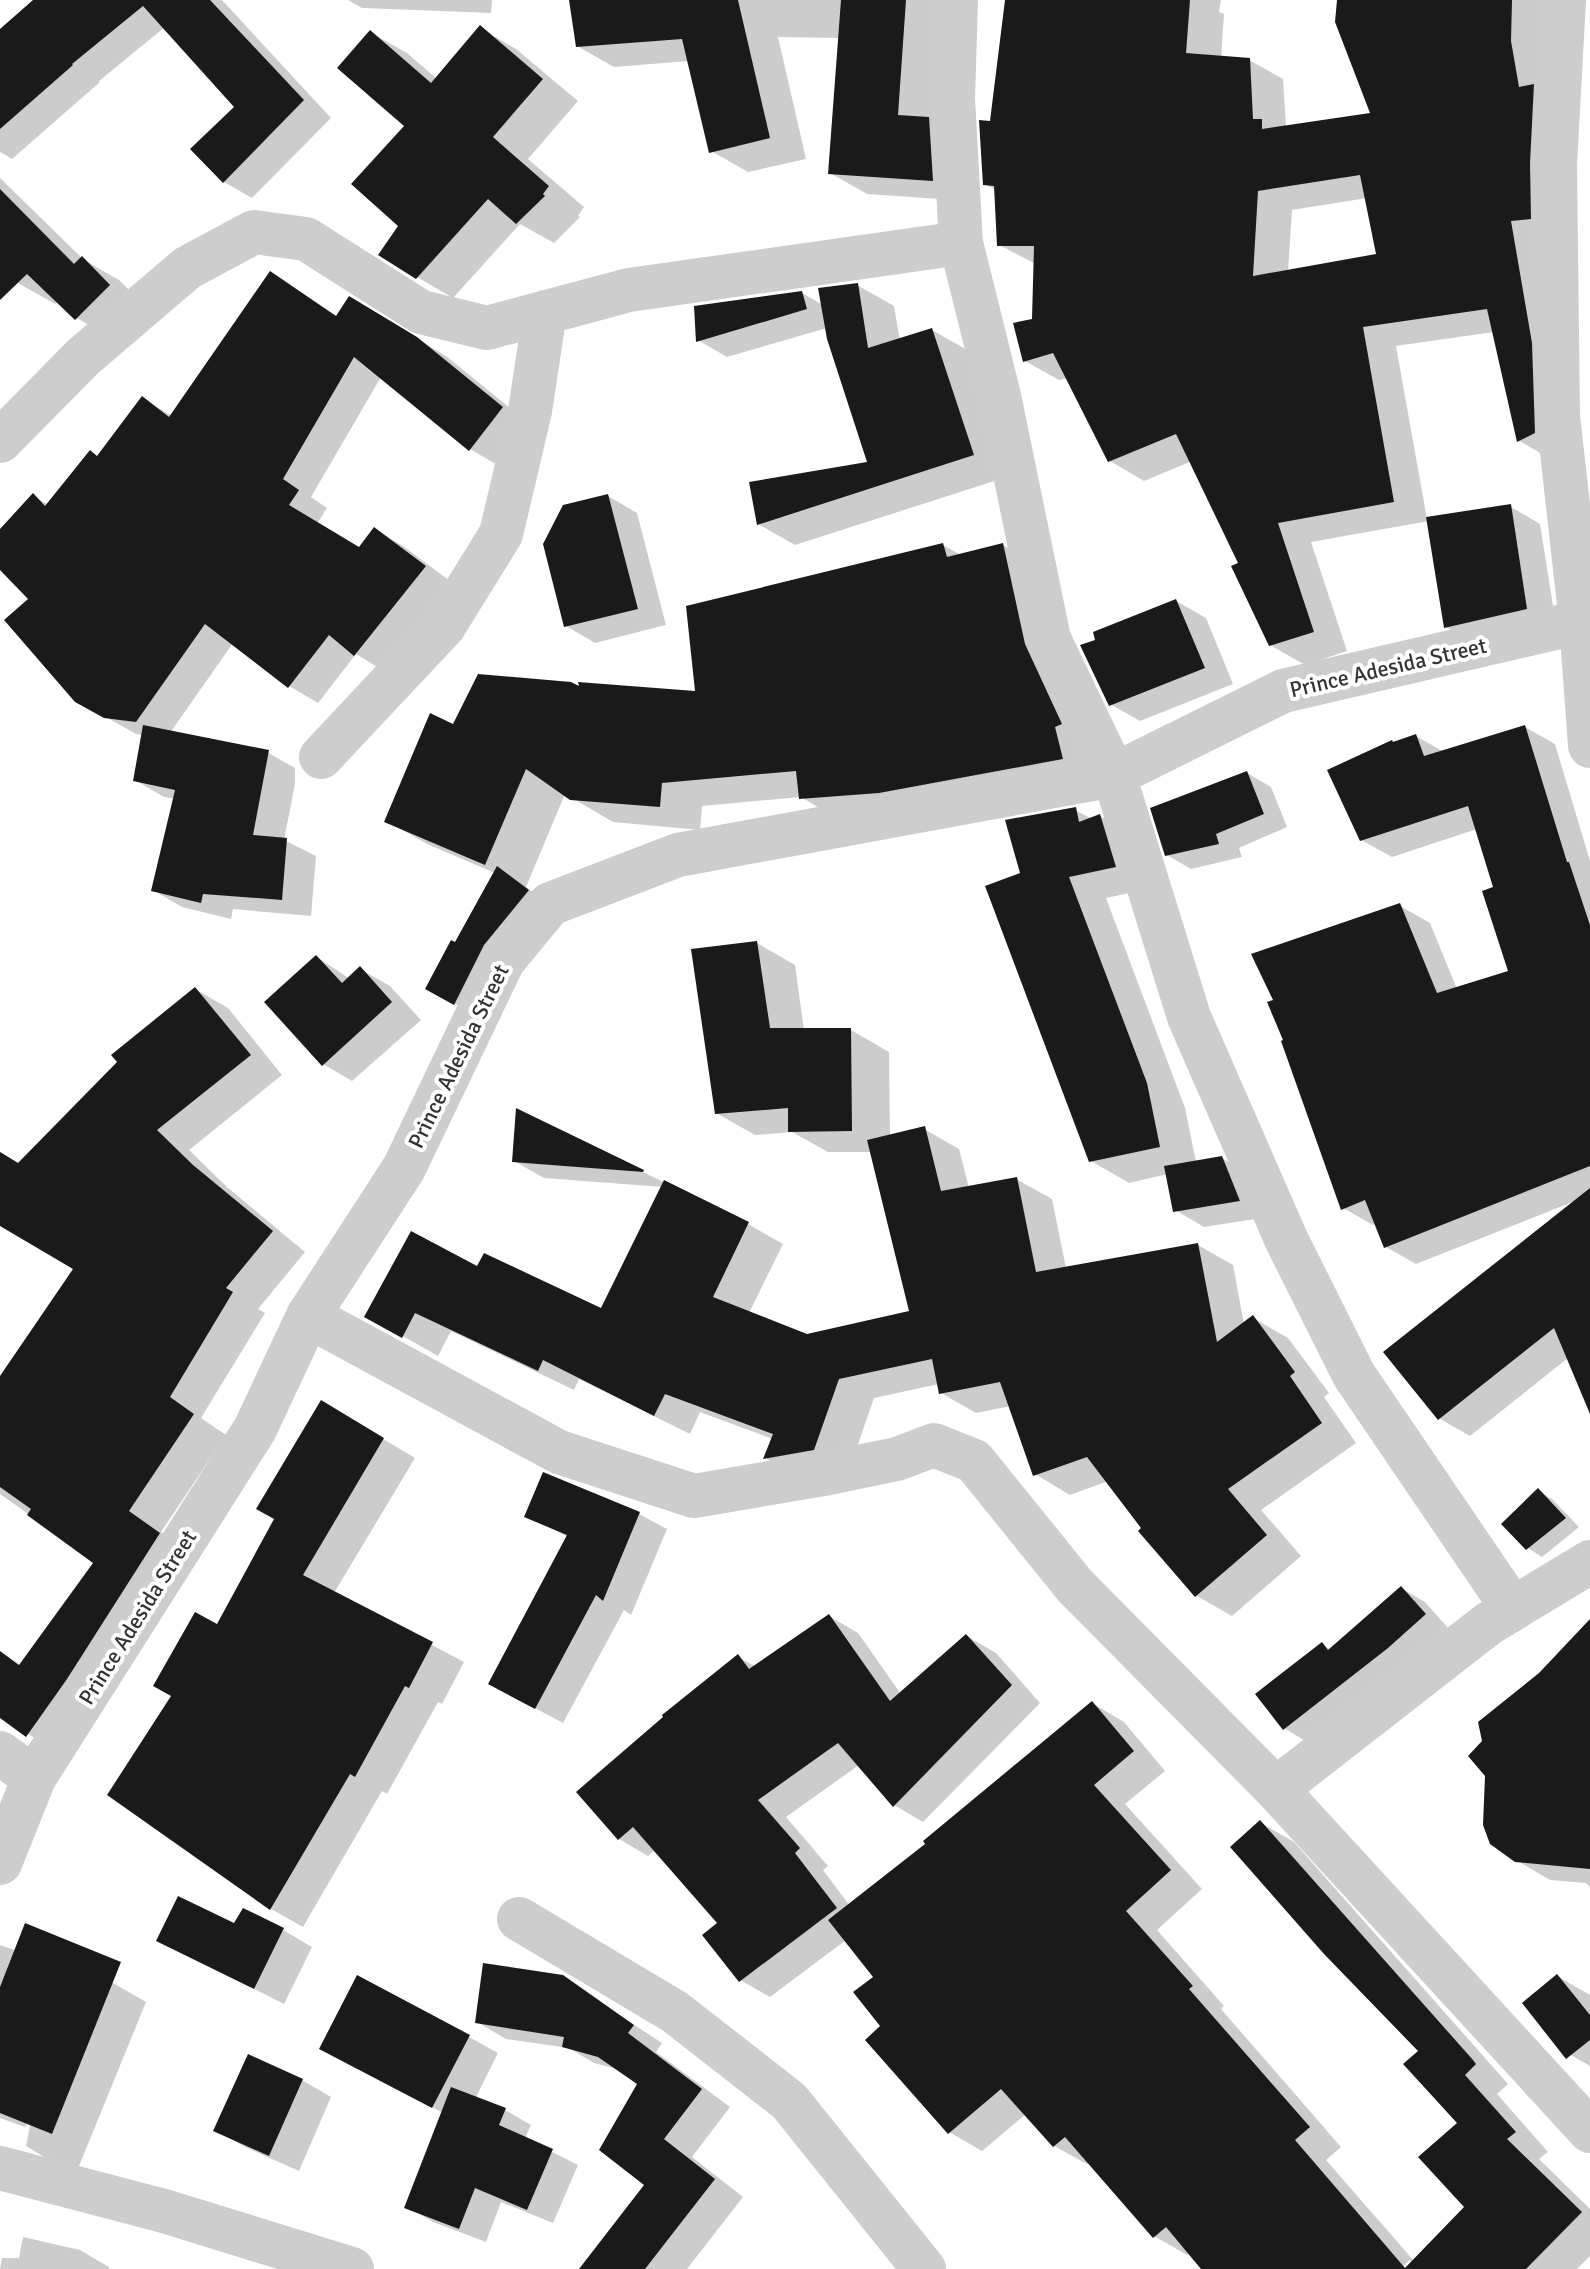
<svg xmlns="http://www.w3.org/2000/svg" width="1590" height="2269" viewBox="0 0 1590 2269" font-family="Signika,sans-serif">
	<rect width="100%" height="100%" fill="#fff"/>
	<!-- shadow -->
	<path fill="#0003" fill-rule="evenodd" d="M36,0H222L331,118L252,198L224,182L237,107L165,27L99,81L100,82L12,159L0,152V31Z
		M348,0H492L491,13L362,8Z
		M571,0H959L969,201L867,194L830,173L840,38L778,37L806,159L748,172L711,151L689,61L614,67L577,46Z
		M1007,0H1221L1219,12L1224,14L1221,58L1249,60L1283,79L1286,128L1373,115L1339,0H1542L1552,460L1518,440L1494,332L1396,346L1427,519L1511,507L1540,524L1556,625L1475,644L1446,627L1429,521L1311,542L1347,651L1305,665L1270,645L1241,564L1192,461L1144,481L1110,461L1068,378L1059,380L1025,361L1034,321L1036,264L999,245L996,190L985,184ZM1367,198L1378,256L1288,272L1292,210Z
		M480,28L516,49L578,101L528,159L584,207L578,216L580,217L554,243L520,224L453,298L417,277L400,225L406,126L371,33L407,53L437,79Z
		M0,178L84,260L119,280L146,307L114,340L77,318L58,301L55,304L18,283L0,265Z
		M271,274L338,317L379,316L446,356L531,425L499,466L470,449L381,377L311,497L327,508L317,524L360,550L374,530L403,546L454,584L384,671L356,654L318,703L289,686L233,643L170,733L265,751L295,768V784L284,840L316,856L311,916L233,909L231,919L182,907L153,890L175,799L164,797L135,780L143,735L136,734L76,700L31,599L0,567V532L33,496L49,505L98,458L143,399L172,416Z
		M857,285L894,306L900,341L932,330L969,351L1010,476L795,545L758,524L869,463L827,328L727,357L698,340L802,293L823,305Z
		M608,496L637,513L666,625L595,643L566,626Z
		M943,545L961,555L1003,545L1044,569L1103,782L841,821L801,797L702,806L700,830L613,822L565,794L526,887L542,899L469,1011L428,989L456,945L495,873L427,844L387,821L454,726L582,689L697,694Z
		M1176,601L1206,618L1233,684L1140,721L1110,704Z
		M1525,727L1555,744L1590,861V1412L1568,1358L1470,1436L1440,1419L1575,1201L1416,1264L1386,1247L1376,1224L1373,1225L1343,1208L1400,906L1430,923L1457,989L1511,972L1496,888L1477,829L1392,857L1361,840L1395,744L1416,736L1444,752Z
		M1247,773L1271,787L1287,827L1239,848L1242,857L1191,869L1167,855Z
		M1075,810L1092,819L1100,816L1137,838L1153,888L1106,898L1185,1108L1196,1162L1222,1158L1252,1175L1268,1217L1204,1227L1175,1210L1168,1174L1129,1183L1091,1161L1023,874Z
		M757,943L795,965L804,1030H851L889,1052L890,1137L924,1129L959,1149L969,1188L1016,1179L1052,1199L1066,1268L1198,1245L1233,1265L1244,1324L1253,1318L1288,1338L1329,1393L1324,1397L1356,1443L1261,1510L1301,1556L1232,1616L1197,1596L1108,1481L1070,1495L1035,1474L1011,1406L976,1413L941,1393L939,1384L874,1398L849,1470L800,1478L765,1458L773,1439L700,1412L690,1434L579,1379L574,1390L451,1331L438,1356L367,1316L478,1269L602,1311L663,1187L544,1178L514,1161L643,1172L748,1224L783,1244L749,1313L807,1336L912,1312L872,1152H828L792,1132L755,1135L716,1113Z
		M317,957L350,979L360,969L390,986L421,1020L352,1081L323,1064Z
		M195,989L228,1008L282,1075L189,1150L227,1187L305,1252L258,1309L265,1313L201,1418L226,1435L161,1532L192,1553L60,1754L0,1716V1656L20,1667L96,1562L0,1494V1379L76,1268L0,1222V1152L20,1164Z
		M353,1421L415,1458L334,1593L464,1662L442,1704L438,1702L387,1794L382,1791L303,1927L271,1909L110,1794Z
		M1538,1491L1552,1499L1579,1527L1542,1557L1528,1548Z
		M639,1514L667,1529L631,1615L624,1610L563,1723L518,1699L568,1537L527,1516Z
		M1401,1588L1425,1602L1448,1628L1307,1742L1284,1728L1322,1645L1332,1650Z
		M829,1616L858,1633L901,1694L967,1636L996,1653L1040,1703L923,1822L894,1805L859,1765L786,1817L828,1866L823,1870L850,1906L928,1844L1092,1703L1124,1722L1165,1771L1125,1804L1202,1889L1157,1930L1224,2006L1221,2009L1341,2147L1326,2160L1414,2261L1467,2207L1460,2123L1421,2051L1261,1823L1294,1842L1508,2084L1497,2094L1548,2152L1539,2159L1590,2209V2256L1577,2269H1406L1413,2263L1410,2260L1400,2269H1203L1190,2252L1187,2255L1154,2236L1089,2162L1087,2164L1054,2146L1026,2114L982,2151L949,2132L883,2026L876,1977L846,1940L770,1997L740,1980L720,1924L656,1849L648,1856L619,1839L738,1657L756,1667Z
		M1590,1622V1887L1586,1883L1550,1880L1516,1860L1540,1675Z
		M235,1926L283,1930L312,1947L284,2004L159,1940Z
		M0,1945L113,1983L146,2002L77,2171L59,2166L26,2146L33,2112L25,2127L0,2118Z
		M1557,1976L1590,1995V2066L1562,2050Z
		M564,1979L662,2043L656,2052L730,2107L692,2157L743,2197L687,2269H581L647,2185L640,2084L620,2070L594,2063L569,2048L506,2039L477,2022Z
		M469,2037L498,2053L475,2099L505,2110L531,2125L525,2138L578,2165L553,2223L501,2202L486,2242L433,2222L407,2207L443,2113L321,2049Z
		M302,2080L331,2097L299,2171L245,2147L216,2130Z
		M23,2237L80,2250L109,2267V2269H0L2,2258H19Z"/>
	<!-- building -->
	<path fill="#1a1a1a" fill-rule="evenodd" d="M33,0H210L304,100L223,183L190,149L234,107L143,6L72,64L73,65L0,129V29Z
		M569,0H738L770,138L709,153L682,39L576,47Z
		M841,0H906L898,115L929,117L933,181L828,174Z
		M1005,0H1190L1186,53L1250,58L1253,119H1262V129L1370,113L1335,22L1337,0H1512L1511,41L1519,87L1534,84L1530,163L1531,219L1511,221L1532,343L1535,433L1517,442L1487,309L1363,327L1394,502L1278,523L1314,632L1269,646L1231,566L1238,563L1176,434L1108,462L1053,353L1023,362L1013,323L1032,319L1034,246H997L994,186L983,185L979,120L990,121ZM1360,175L1376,254L1253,276L1258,191Z
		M480,25L543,79L493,137L549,186L543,194L545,196L516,224L488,199L416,279L378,255L398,226L351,184L404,126L337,68L370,30L431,83Z
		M0,189L74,264L82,256L110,285L75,320L27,274L0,300Z
		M270,271L336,316L349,296L417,337L503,407L469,451L354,357L283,479L299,490L289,505L359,547L374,527L426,566L354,656L329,635L288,688L205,624L136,722L104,718L75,702L4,620L28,599L0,570V529L33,493L45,506L90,450L97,456L142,396L169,417Z
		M858,283L868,348L932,328L974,455L757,525L749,482L867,462L827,339L818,288Z
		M802,291L807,309L696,342L694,306Z
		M608,494L638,609L564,627L543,544L563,505Z
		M1511,504L1527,609L1444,628L1426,517Z
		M943,543L947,557L1003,543L1025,644L1062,724L1055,727L1063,759L879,793L799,799L796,771L662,783L660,807L570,800L526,769L485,865L384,822L430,713L453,724L478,674L571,682L579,686L578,682L695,691L686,606Z
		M1176,599L1205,668L1109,706L1080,645L1095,640L1093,632Z
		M143,725L269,750L253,835L287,838L282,900L203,894L201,903L151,891L175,790L133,781Z
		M1525,725L1567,862H1569L1590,925V1166L1384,1248L1365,1200L1341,1210L1281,1041L1283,1040L1267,1002L1273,1000L1251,954L1400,903L1437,993L1508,971L1482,891L1493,887L1468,806L1360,841L1327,770L1392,740L1393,742L1416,734L1424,756Z
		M1247,771L1264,814L1216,834L1219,844L1165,856L1150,808Z
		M1076,807L1079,822L1100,814L1116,867L1069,877L1147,1083L1160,1147L1089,1162L985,886L1020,873L1005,820Z
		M497,866L529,890L484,945L454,1005L425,989L451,940L455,942Z
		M757,941L770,1028H851L852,1131L788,1132V1108L715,1114L691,949Z
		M316,955L342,983L360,966L392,1002L322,1066L264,1002Z
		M195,987L251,1055L157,1130L193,1165L273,1231L226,1288L233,1292L170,1397L194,1414L129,1511L160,1533L67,1679L26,1737L0,1718V1651L19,1665L93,1563L27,1515L31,1509L0,1487V1376L73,1269L0,1226V1152L18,1163L117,1062L111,1055Z
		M516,1108L644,1170L643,1172L512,1162Z
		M925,1126L941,1191L1017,1177L1036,1272L1198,1243L1217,1342L1253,1315L1295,1372L1290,1376L1322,1423L1228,1489L1267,1535L1195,1597L1138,1531L1141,1528L1087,1457L1033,1476L1000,1382L939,1394L932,1359L839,1379L814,1450L763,1459L773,1434L665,1394L654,1416L543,1360L538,1371L415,1313L402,1338L364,1317L411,1231L477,1266L484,1253L601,1308L664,1180L749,1222L713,1297L807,1334L909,1311L867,1140Z
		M1222,1156L1240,1201L1173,1212L1164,1166Z
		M1590,1188V1414L1554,1328L1438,1420L1383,1352Z
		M321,1400L384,1438L303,1575L433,1642L409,1688L405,1686L355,1777L350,1774L270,1910L107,1795L171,1696L153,1686L195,1612L217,1624L274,1519L256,1509Z
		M543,1472L640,1512L603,1601L596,1595L535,1709L488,1684L567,1535L524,1517Z
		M1538,1488L1566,1518L1526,1550L1501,1524Z
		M1401,1586L1426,1614L1388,1648L1283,1730L1255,1694L1322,1642L1328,1650Z
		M829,1614L890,1701L966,1634L1012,1685L893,1807L838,1743L758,1800L800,1848L795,1853L837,1908L739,1982L702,1935L717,1923L633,1827L618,1840L576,1792L663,1717L662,1715L738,1654L749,1669Z
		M1590,1619V1869L1515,1862L1490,1844L1483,1825L1485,1776L1468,1756L1482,1741L1478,1722L1539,1673Z
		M1092,1701L1134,1751L1094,1785L1171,1870L1126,1911L1193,1986L1189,1989L1310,2127L1295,2140L1405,2268L1464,2207L1418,2157L1457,2123L1403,2064L1418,2051L1324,1954L1230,1847L1260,1820L1473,2060L1476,2064L1465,2075L1516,2132L1507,2139L1582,2212L1526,2269H1201L1166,2227L1153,2238L1065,2137L1053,2147L1001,2089L948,2134L865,2040L880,2026L853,1992L873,1977L828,1920L925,1844L923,1841Z
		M178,1896L234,1923L243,1908L284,1928L254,1989L156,1941Z
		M25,1923L121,1962L52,2134L0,2113V1987Z
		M483,1963L563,1975L634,2025L628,2033L702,2089L664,2139L715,2179L645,2269H579L644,2185L599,2150L637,2084L598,2057L562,2047L564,2037L475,2023Z
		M1557,1974L1590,2015V2040L1566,2059L1522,2003Z
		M357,1975L470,2035L432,2108L319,2049Z
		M248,2054L303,2079L269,2156L213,2131Z
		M451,2087L506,2108L499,2125L553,2149L527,2210L475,2188L459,2229L404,2208Z"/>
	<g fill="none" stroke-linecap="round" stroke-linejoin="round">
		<!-- minor -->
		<path stroke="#cdcdcd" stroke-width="44" d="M956,0L953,99L961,243L999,396L1049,639L1114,775L1189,1017L1286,1239L1354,1375L1513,1609
			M1564,0L1555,164L1558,416L1581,622L1590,746
			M0,441L83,357L187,268L254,232L306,239L421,312L487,328L629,290L961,243
			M321,757L444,626L501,534L530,411L545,312
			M308,1316L559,1452L694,1496L829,1473L897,1459L934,1445L974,1461L1075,1586L1276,1789L1590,2131
			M0,1753L34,1778
			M1276,1789L1488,1624L1590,1562
			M0,1863L34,1778L255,1429L308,1316L404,1168L503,961L550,904L678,855L1114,775L1283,691L1581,622L1590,613
			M519,1919L675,2012L789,2101L924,2269
			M0,2168L164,2211L352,2269"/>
	</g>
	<g text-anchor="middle" stroke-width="8" stroke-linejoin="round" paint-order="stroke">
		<!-- street labels -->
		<g font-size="22" fill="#333" stroke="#fff">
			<text transform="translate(1388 667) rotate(-13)" y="8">Prince Adesida Street</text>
			<text transform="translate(458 1056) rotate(-64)" y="8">Prince Adesida Street</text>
			<text transform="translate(137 1617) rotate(-58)" y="8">Prince Adesida Street</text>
		</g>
	</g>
</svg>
